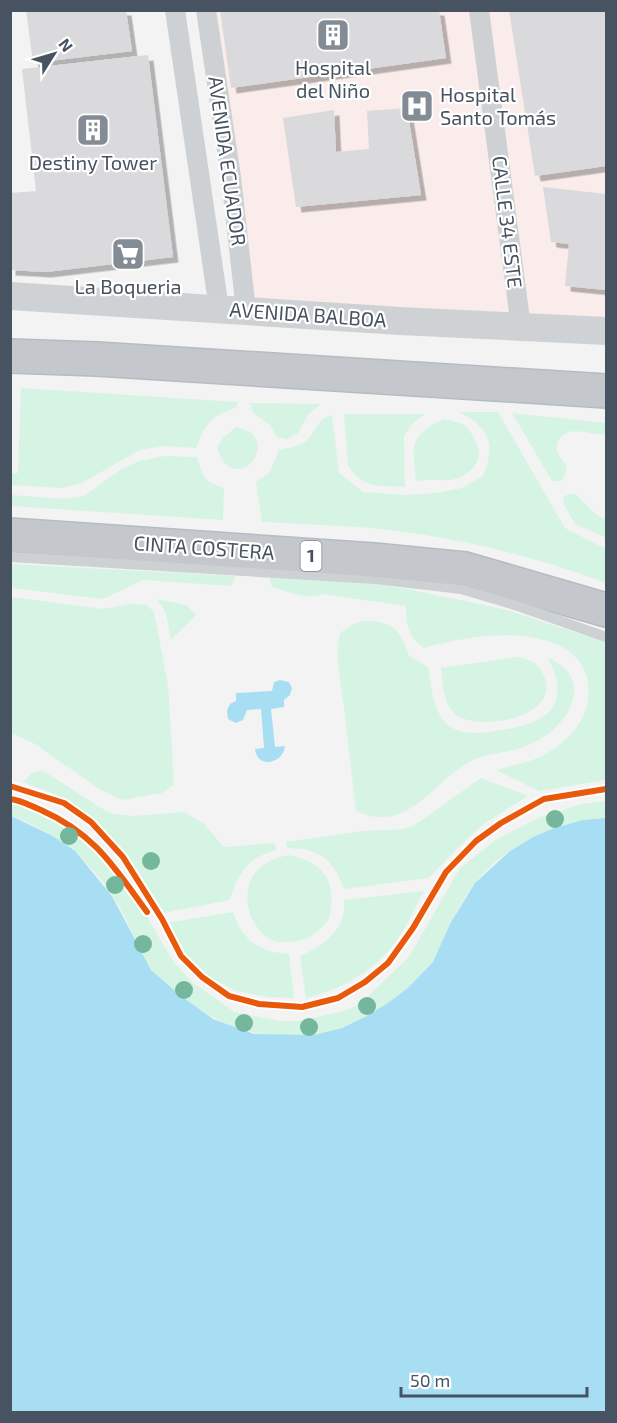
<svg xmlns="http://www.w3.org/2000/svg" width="617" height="1423" viewBox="0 0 617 1423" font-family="'Exo 2',sans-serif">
	<defs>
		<filter id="shadow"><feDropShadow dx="5.5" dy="5.5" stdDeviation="0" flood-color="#0004"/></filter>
	</defs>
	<rect width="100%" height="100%" fill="#f3f3f3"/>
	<!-- medical -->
	<path fill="#f9ecea" d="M212,11H606V323L255,300Z"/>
	<!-- green -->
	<path fill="#d6f4e4" d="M21,388L238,402L236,408C212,415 205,424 196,448L163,446L140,450L80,484L60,488L11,485V473H18Z
		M250,403L321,404L308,415L298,433L288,439L277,437L270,425L253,413Z
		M459,412H498L565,528L606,549V583C531,555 452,536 371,528C335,525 298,524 262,522L256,482L270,472L279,450C288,447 297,448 306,441C317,432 317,418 332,415L339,473L363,492L406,495L435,493L462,488L483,476C496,444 490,428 459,412Z
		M512,413L606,423V434C594,436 582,429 569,432C561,434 555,443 557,451C561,462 573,465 561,481H552Z
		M344,414H425L411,425L404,436L405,487C378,485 365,490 348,466Z
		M444,419L464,424C475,437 487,455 471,470C464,476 459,479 450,480C438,481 427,479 416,481C412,446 409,435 444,419Z
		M236,427C240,429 247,430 250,432C271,447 245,482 226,464C221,460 219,452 217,447L224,437Z
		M165,456L197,457C203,478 203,481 224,488L223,520L11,506V495L65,499L84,496L120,470L139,461Z
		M574,493C586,502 592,515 606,519V538L575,524L563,503L564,496Z
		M10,564L236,576L231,586L143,580L103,599L11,588Z
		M269,576L353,580L402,588L503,609L606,642V780L539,791L496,770C509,766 523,764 535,759C566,746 594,717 588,682C586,669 578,657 566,649C526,626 466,636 424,648C409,639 405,622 406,606L323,594C308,600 287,592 272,587Z
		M11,597L103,609L131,604L147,605L154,612L168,685L174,785L162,793L122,800L98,788L35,744L11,733Z
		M157,599L186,605L196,615L171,640L166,613Z
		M364,621C393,621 400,629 409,656L428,667C431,685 433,711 447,724C462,737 483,733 501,730C546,724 574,705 547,657C562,665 573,671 574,690C574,701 569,711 563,719C549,737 530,747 509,751C495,754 481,755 469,762C431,783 408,835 356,811C352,776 348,742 344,707C341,682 334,659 340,633L353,624Z
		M516,657C529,659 539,662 544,676C563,719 472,734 453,712C443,701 443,682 441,668Z
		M42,770L109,813L133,816L184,812L204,824L224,847L275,843L276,850C249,857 237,874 230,900L163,913C135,869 112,828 66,800C53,792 37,788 23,782L32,773Z
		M481,778L528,796L485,823L457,848L429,878L344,889C333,859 319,848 287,848L286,842L363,831L403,829L415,825Z
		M606,801V818C557,821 508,843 476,882C465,895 458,911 450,925C443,936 440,951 433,962C410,996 355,1028 315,1035C263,1044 212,1024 173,990C166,983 155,976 150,968C140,954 134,939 128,924C106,874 62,833 11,816L10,802L16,803L56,820L82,838L105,860L147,917L173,961L192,982L235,1012L279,1021H298L348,1010L363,1001L409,957L460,868L497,839L541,817L581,804Z
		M289,855C315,860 335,875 331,905C331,908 330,915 329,918C323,929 308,941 296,941C290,942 280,943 274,941C261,935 252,923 249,910C242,879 259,860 289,855Z
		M424,891C414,909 405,931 392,947C369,974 339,990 306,998L300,956C324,946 347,928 344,900Z
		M233,912C243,941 259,952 289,954L294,998L267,997L236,991L208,976L183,954L167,923Z"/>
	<!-- water -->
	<path fill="#a7def4" d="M280,680L289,682L292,688L290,695L284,700V707L271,709L275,747L285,746C283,764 257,769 255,749L264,748L261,709L247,710L243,720L236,723L228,719L227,710L230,704L236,701V693L272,691L274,682Z
		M11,816L51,835L75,851L112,896L151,970L181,996L213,1019L254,1034L314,1035L342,1028L365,1017L388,1003L408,988L433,962L450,924L475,883L510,851L533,837L554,828L583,820L606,818V1412H11Z"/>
	<!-- building -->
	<path fill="#dadadc" filter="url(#shadow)" d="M26,10H126L132,51L33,63Z
		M220,10H439L446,58L231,88Z
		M509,10H606V166L535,176Z
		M148,55L173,257L46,272L10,270V193L36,191L22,69Z
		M407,108L421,195L296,207L283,118L334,110L336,152L369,149L367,111Z
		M543,187L606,194V290L565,286L569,244L551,242Z"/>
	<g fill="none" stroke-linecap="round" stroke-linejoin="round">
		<!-- trunk casing -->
		<g stroke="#b6bbc3" stroke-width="36">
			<path id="trunk" d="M10,356L97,359L606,391
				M10,535L374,560L465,569L606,610"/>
		</g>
		<!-- service -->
		<path stroke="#ced1d4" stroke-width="10" d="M10,557L376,579L461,589L518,606L606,637"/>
		<!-- minor -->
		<path stroke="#ced1d4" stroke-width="20" d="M175,10L219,309
			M206,10L231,177L246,311
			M479,10L521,327"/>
		<!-- secondary -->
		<path stroke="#cfd2d5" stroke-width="28" d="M10,296L400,321L606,331"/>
		<!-- trunk -->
		<use href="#trunk" stroke="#c4c8cd" stroke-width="33"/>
		<!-- cycleway casing -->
		<g stroke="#fff" stroke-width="10">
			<path id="cycleway" d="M10,786L64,803L91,822L123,857L162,919L181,956L202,977L229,996L259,1004L302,1007L338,998L365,982L388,963L413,928L446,872L476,841L501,823L544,799L606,789
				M10,799C21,800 31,806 41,810C95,834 114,867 147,912"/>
		</g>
		<!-- cycleway -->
		<use href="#cycleway" stroke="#e8590c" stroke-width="6"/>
	</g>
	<!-- trees -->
	<g fill="#75b79c">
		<circle cx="555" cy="819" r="9"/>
		<circle cx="69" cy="836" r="9"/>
		<circle cx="151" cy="861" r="9"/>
		<circle cx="115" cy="885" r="9"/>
		<circle cx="143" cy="944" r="9"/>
		<circle cx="184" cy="990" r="9"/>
		<circle cx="367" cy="1006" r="9"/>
		<circle cx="244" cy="1023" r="9"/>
		<circle cx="309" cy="1027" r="9"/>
	</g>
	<!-- icons -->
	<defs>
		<g id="building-square" transform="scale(1.725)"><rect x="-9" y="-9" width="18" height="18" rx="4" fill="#838b94" stroke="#fff"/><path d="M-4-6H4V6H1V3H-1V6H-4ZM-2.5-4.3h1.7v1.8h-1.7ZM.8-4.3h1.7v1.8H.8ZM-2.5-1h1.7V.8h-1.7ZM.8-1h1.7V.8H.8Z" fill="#fff"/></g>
		<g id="hospital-square" transform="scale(1.725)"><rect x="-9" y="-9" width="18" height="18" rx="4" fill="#838b94" stroke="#fff"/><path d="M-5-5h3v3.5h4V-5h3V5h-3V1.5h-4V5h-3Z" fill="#fff"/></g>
		<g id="supermarket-square" transform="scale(1.725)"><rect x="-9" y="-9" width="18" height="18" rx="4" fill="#838b94" stroke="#fff"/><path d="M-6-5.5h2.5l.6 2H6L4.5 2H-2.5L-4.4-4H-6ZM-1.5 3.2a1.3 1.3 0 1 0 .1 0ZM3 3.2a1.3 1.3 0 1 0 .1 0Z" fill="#fff"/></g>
	</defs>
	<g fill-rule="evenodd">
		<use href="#building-square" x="333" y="35"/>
		<use href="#hospital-square" x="417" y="106"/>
		<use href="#building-square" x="93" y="130"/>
		<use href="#supermarket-square" x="128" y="254"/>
	</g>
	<g text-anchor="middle" stroke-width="4.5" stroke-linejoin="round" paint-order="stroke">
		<!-- shield labels -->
		<rect fill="#fff" stroke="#7e8790" stroke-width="1.5" x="300.5" y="541" width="21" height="30" rx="4.5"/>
		<g font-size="18" font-weight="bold" fill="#475361">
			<text x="311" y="562">1</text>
		</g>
		<!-- poi labels -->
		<g font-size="20" fill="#475361" stroke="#fff">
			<text x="333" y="75">Hospital<tspan x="333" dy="23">del Niño</tspan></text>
			<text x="440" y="102" text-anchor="start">Hospital<tspan x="440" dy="23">Santo Tomás</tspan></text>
			<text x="93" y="170">Destiny Tower</text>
			<text x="128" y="294">La Boqueria</text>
		</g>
		<!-- street labels -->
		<g font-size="20" fill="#475361" stroke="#fff">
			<text transform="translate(227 161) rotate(82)" y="7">AVENIDA ECUADOR</text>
			<text transform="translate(507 222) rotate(83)" y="7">CALLE 34 ESTE</text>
			<text transform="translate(308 315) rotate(4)" y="7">AVENIDA BALBOA</text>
			<text transform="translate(204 548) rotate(4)" y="7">CINTA COSTERA</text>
		</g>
	</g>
	<!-- border -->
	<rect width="617" height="1423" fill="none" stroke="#475361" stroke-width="24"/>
	<!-- north arrow -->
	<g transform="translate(54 54) rotate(53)" stroke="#ffffff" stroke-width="4.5" paint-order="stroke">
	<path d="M0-4.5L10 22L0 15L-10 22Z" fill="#475361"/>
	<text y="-9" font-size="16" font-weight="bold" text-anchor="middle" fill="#475361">N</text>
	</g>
	<!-- scale -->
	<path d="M401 1387v9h186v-9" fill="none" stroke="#475361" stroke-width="3"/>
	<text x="410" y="1387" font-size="18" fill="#475361" stroke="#ffffff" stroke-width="4.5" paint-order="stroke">50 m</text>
</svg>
